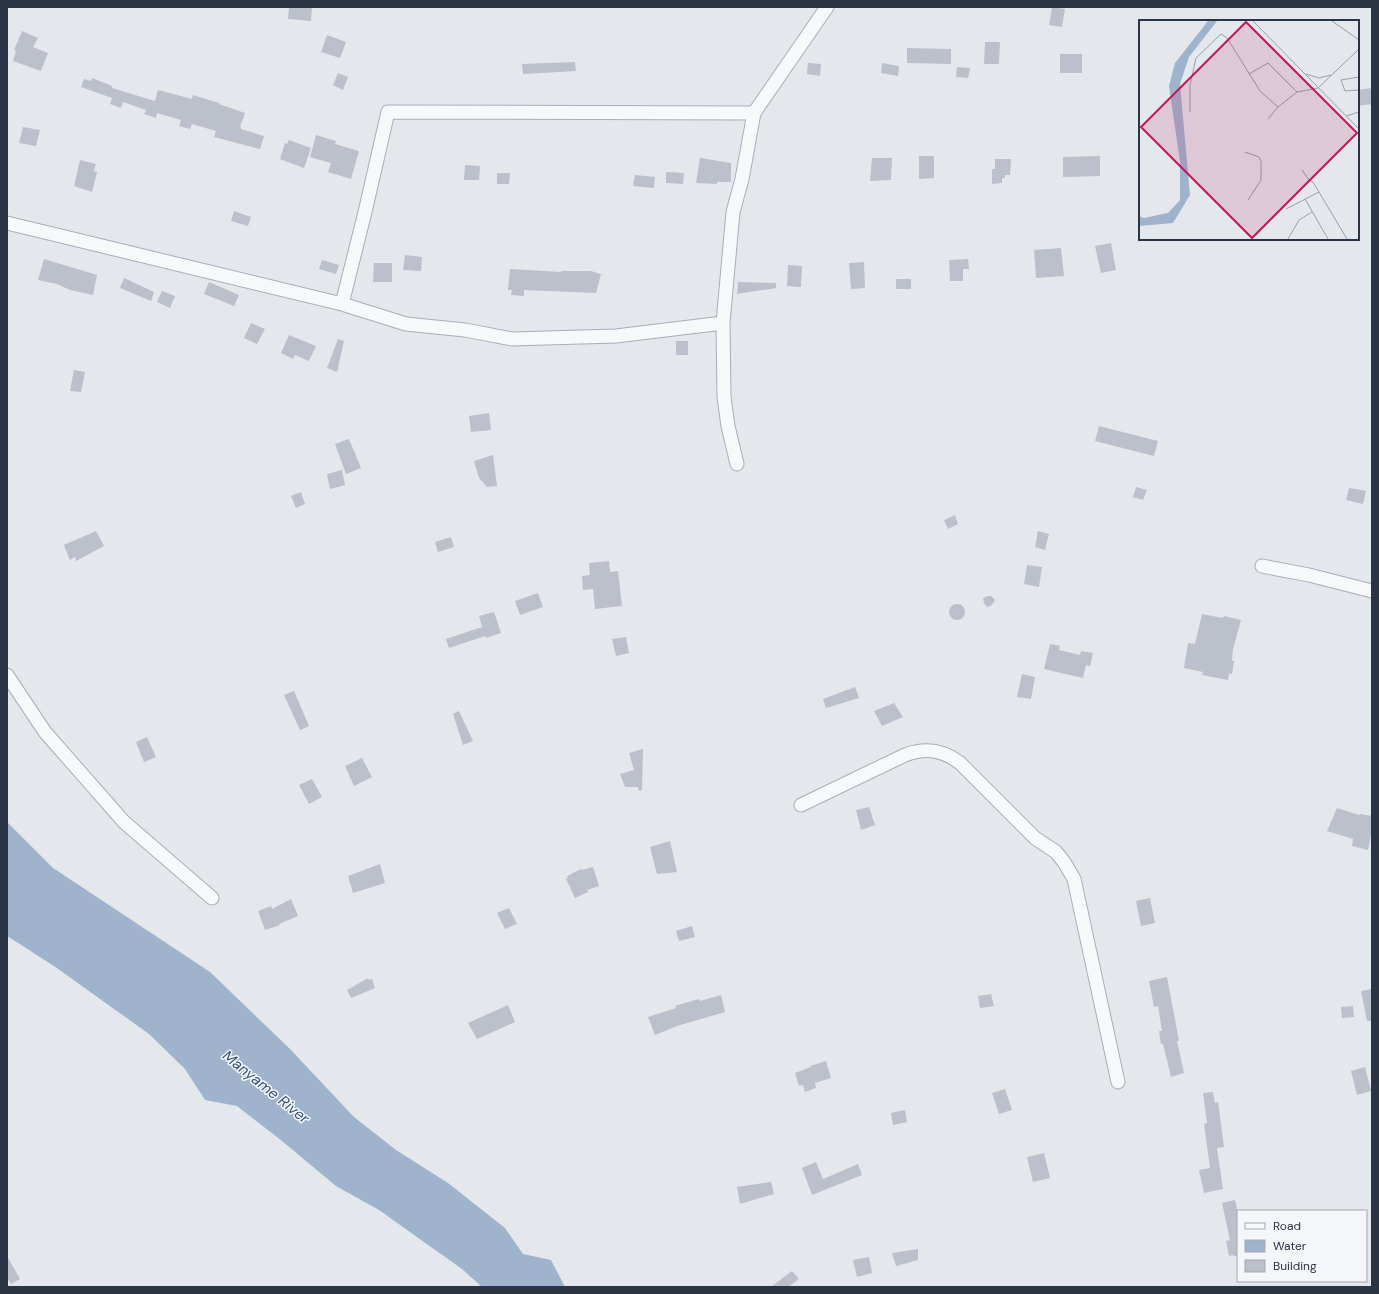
<svg xmlns="http://www.w3.org/2000/svg" width="1379" height="1294" viewBox="0 0 1379 1294" font-family="'DM Sans',sans-serif">
	<rect width="100%" height="100%" fill="#e4e7ec"/>
	<!-- water -->
	<path fill="#9fb4cc" d="M7,822L53,868L210,972L290,1049L354,1117L396,1150L448,1183L505,1228L523,1254L551,1260L565,1287H482L462,1269L379,1210L336,1186L282,1141L237,1106L205,1100L185,1069L149,1034L54,966L7,936Z"/>
	<!-- building -->
	<path fill="#bbc0ca" d="M289,7H312L311,21L288,19Z
		M1052,7L1065,9L1062,27L1049,25Z
		M22,31L38,38L33,47L48,53L41,71L13,61L16,51L14,50Z
		M327,35L346,42L340,58L321,52Z
		M985,42H1000L999,64H984Z
		M907,48L951,49V64L907,63Z
		M1060,54H1082V73H1060Z
		M575,62L576,71L523,74L522,64Z
		M808,63L821,64L820,76L807,74Z
		M882,63L899,66L898,76L881,73Z
		M957,67L970,68L968,78L956,77Z
		M338,73L348,77L343,90L333,85Z
		M92,78L112,86V88L155,101L158,90L192,99L193,95L219,103V104L245,113L240,127H241V129L264,136L260,149L214,137L216,131L192,124L190,129L179,126L181,120L157,113L156,118L144,114L146,110L123,102L121,108L110,104L112,98L81,87L84,79L91,81Z
		M1372,88V104L1358,106V90Z
		M23,127L40,130L36,146L19,143Z
		M316,135L336,141L335,144L359,151L351,179L328,172L331,163L310,157Z
		M289,140L311,148L304,168L280,159L285,143L287,144Z
		M919,156H934V178L919,179Z
		M1100,156V176L1063,177V157Z
		M700,158L731,163V182H717V184L696,183Z
		M872,158H892L891,180L870,181Z
		M995,159H1011L1010,175H1005V178H1002V183L992,184V169H995Z
		M80,160L96,164L94,171L97,172L92,192L74,186Z
		M465,165L480,166L479,180H464Z
		M666,172L684,173L683,184L666,183Z
		M497,173H510L509,184H497Z
		M635,175L655,177L654,188L633,186Z
		M234,211L251,217L248,226L231,221Z
		M1111,243L1116,270L1101,273L1095,246Z
		M1061,248L1064,276L1036,278L1034,250Z
		M405,255L422,257L421,271L403,270Z
		M44,259L97,275L93,295L70,290L57,284L38,280Z
		M968,259L969,269H963V281H950L949,260Z
		M322,260L339,265L336,274L319,269Z
		M864,262L865,288L851,289L849,263Z
		M374,263H392V282H373Z
		M788,265L802,266L801,287L787,286Z
		M510,269L561,272V271H591L601,274L596,293L524,290V296L511,295L512,290H508Z
		M124,278L154,292L151,301L120,288Z
		M896,279H911V289H896Z
		M209,282L239,295L234,306L204,294Z
		M738,282L776,283V288L737,294Z
		M162,291L175,296L170,308L157,302Z
		M251,323L265,329L257,344L244,338Z
		M289,335L316,346L309,361L295,355L293,359L281,353Z
		M338,339L344,341L337,372L327,368Z
		M676,341H688V355H676Z
		M74,370L85,372L81,392L70,391Z
		M489,413L491,430L471,432L469,416Z
		M1099,426L1158,441L1154,456L1095,441Z
		M349,439L361,468L346,474L335,444Z
		M493,455L497,486L487,487L479,478L474,461Z
		M342,470L345,485L330,489L327,474Z
		M1136,487L1147,490L1143,500L1133,497Z
		M1349,488L1366,491L1363,504L1346,500Z
		M301,492L305,504L296,508L291,496Z
		M955,515L958,524L948,529L944,520Z
		M96,531L104,546L76,561L75,557L70,560L64,545Z
		M1038,531L1049,534L1045,550L1035,547Z
		M451,537L454,547L438,552L435,542Z
		M609,561L610,572L618,571L622,606L595,609L593,589L583,590L582,576L590,575L589,563Z
		M1027,565L1042,567L1039,587L1024,584Z
		M538,593L543,607L520,615L515,601Z
		M988,596H991L995,600L992,605L987,607L984,603L983,598Z
		M949 612a8 8 0 1 1 16 0a8 8 0 1 1-16 0Z
		M494,612L501,633L486,638L485,636L449,648L446,639L482,627L479,616Z
		M1202,614L1223,618L1224,616L1241,620L1233,649L1232,661H1234L1232,674L1229,673L1228,680L1202,675L1203,672L1184,668L1188,643L1195,644Z
		M626,637L629,653L616,656L612,639Z
		M1050,644L1060,646L1059,650L1080,655L1081,651L1093,653L1090,666L1086,665L1083,678L1044,669Z
		M1022,674L1035,677L1031,699L1017,697Z
		M855,687L859,698L826,708L823,699Z
		M294,691L309,726L300,730L284,695Z
		M894,703L903,717L882,726L874,711Z
		M459,711L473,741L463,745L453,714Z
		M147,737L156,757L144,762L136,742Z
		M643,749L642,790L639,791L638,787H625L620,774L634,770L629,753Z
		M362,758L372,777L354,786L345,766Z
		M312,779L322,797L309,804L299,785Z
		M869,807L875,825L861,830L856,810Z
		M1337,808L1359,815L1360,814L1372,816V829L1368,850L1352,846L1353,839L1327,831Z
		M670,841L677,872L657,874L650,847Z
		M380,864L385,883L353,893L348,876Z
		M593,867L599,886L587,890L588,892L575,898L566,879L568,878L567,876L581,869L582,870Z
		M1150,898L1155,923L1141,926L1136,901Z
		M291,899L298,916L279,924L280,925L265,930L258,911L271,906L272,909Z
		M509,908L517,924L505,929L497,913Z
		M692,926L695,937L679,941L676,931Z
		M1167,977L1179,1041H1177L1184,1073L1171,1077L1163,1044H1161L1159,1031H1162L1158,1006L1154,1007L1149,981Z
		M368,978L369,980L372,979L375,988L351,998L347,990Z
		M1372,989V1021H1367L1361,991Z
		M991,994L994,1006L980,1008L978,996Z
		M721,995L725,1012L677,1026L655,1035L648,1017L676,1008L675,1006L688,1002L699,999L700,1001Z
		M508,1005L515,1022L477,1039L468,1023Z
		M1353,1006L1354,1017L1342,1018L1341,1007Z
		M826,1061L831,1078L815,1083L816,1088L805,1092L803,1085L799,1086L795,1073L811,1067L810,1066Z
		M1365,1067L1371,1091L1357,1095L1351,1071Z
		M1005,1089L1012,1110L999,1114L992,1093Z
		M1213,1092L1215,1103L1218,1102L1224,1147L1217,1148L1223,1189L1204,1193L1199,1170L1210,1168L1204,1124L1207,1123L1203,1093Z
		M905,1110L907,1122L893,1125L891,1113Z
		M1044,1153L1050,1178L1033,1182L1027,1157Z
		M816,1162L823,1179L858,1164L862,1175L812,1195L802,1168Z
		M771,1182L774,1194L740,1204L737,1187Z
		M1235,1200L1238,1214V1256H1234L1233,1255L1229,1256L1226,1241L1230,1240L1222,1203Z
		M918,1249V1260L896,1266L892,1253Z
		M7,1256L20,1279L11,1284L7,1278Z
		M869,1257L872,1273L857,1277L853,1260Z
		M792,1271L799,1279L788,1287H771Z"/>
	<g fill="none" stroke-linecap="round" stroke-linejoin="round">
		<!-- minor casing -->
		<g stroke="#a9aeb7" stroke-width="15">
			<path id="minor" d="M7,223L342,304L406,324L465,330L512,339L616,336L723,323
				M342,304L365,212L388,112L754,113
				M737,464L728,426L724,397L723,323L733,212L742,179L754,113L827,7
				M1262,566L1309,575L1372,591
				M7,675L45,732L124,822L212,898
				M801,805L905,755C926,747 943,750 960,763L1035,838L1056,852L1064,862L1074,879L1118,1082"/>
		</g>
		<!-- minor -->
		<use href="#minor" stroke="#f7f8fa" stroke-width="13"/>
	</g>
	<g text-anchor="middle" stroke-width="3" stroke-linejoin="round" paint-order="stroke">
		<!-- water labels -->
		<g font-size="15" font-style="italic" fill="#34527a" stroke="#f4f6f9">
			<text transform="translate(266 1087) rotate(39)" y="5">Manyame River</text>
		</g>
	</g>
	<!-- overview -->
	<g transform="translate(1139 20)">
		<rect width="220" height="220" fill="#e4e7ec"/>
		<path d="M69,1H78L50,37L41,64L51,175L34,203L0,206V196L5,198L29,193L41,180V142L30,66L36,43Z" fill="#9fb4cc"/>
		<path fill="none" stroke="#9a9fa9" stroke-width="1" d="M114,1L220,109M193,1L220,20M110,54L129,43L158,72M167,54L180,58L192,55M220,57L202,60L206,71L220,70M179,68L220,29M51,92V65L57,38L82,14L88,18L121,71L139,87M207,96L220,92M129,99L139,87L158,72L179,68M106,132L120,137L122,141V160L109,180M163,150L170,160L174,162L208,219M166,179L189,219M147,189L180,172M149,219L160,200L173,192"/>
		<path fill="#c2185b" fill-opacity="0.15" stroke="#c2185b" stroke-width="2" d="M107,2L218,113L113,218L2,107Z"/>
		<rect width="220" height="220" fill="none" stroke="#2b3445" stroke-width="2"/>
	</g>
	<!-- border -->
	<rect width="1379" height="1294" fill="none" stroke="#2b3445" stroke-width="16"/>
	<!-- legend -->
	<rect x="1237" y="1210" width="130" height="72" fill="#f4f6f9" stroke="#a4a8b1"/>
	<rect x="1245" y="1223" width="20" height="6" fill="#f7f8fa" stroke="#a4a8b1"/>
	<text x="1273" y="1230" font-size="12" fill="#2b3445">Road</text>
	<rect x="1245" y="1240" width="20" height="12" fill="#9fb4cc" stroke="#a4a8b1"/>
	<text x="1273" y="1250" font-size="12" fill="#2b3445">Water</text>
	<rect x="1245" y="1260" width="20" height="12" fill="#bbc0ca" stroke="#a4a8b1"/>
	<text x="1273" y="1270" font-size="12" fill="#2b3445">Building</text>
</svg>
